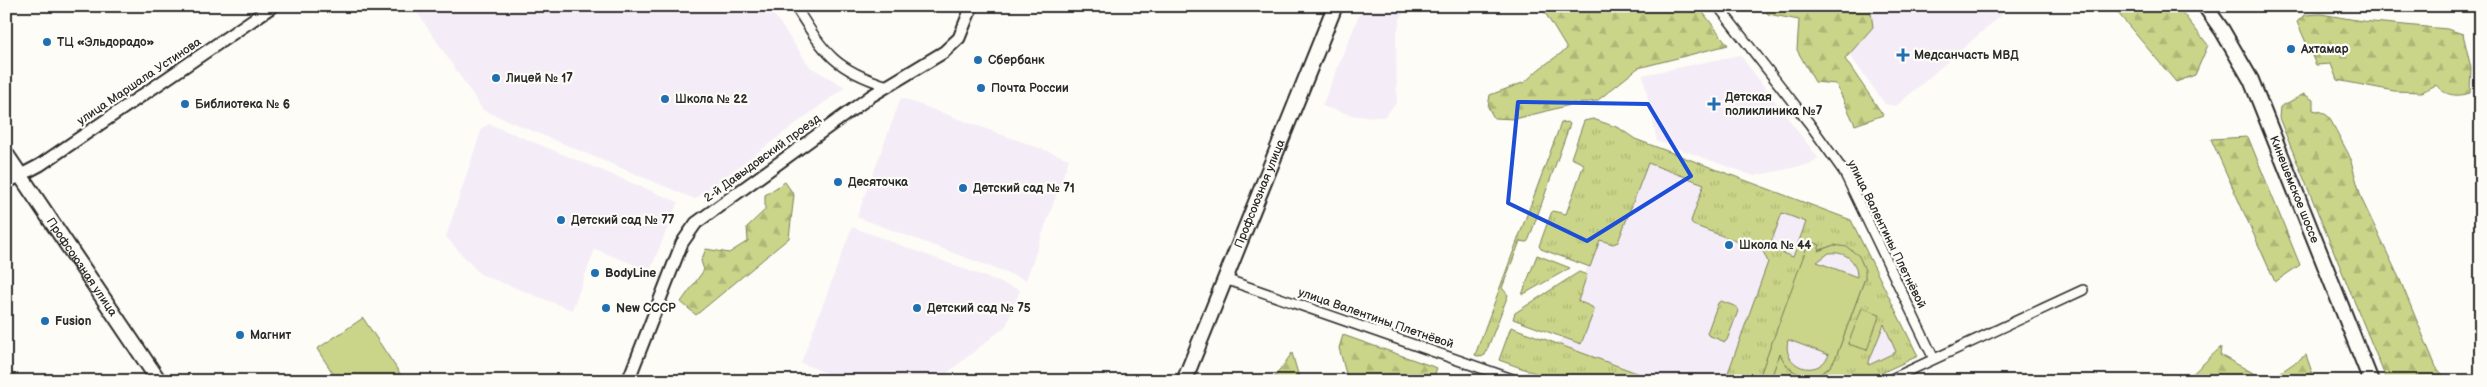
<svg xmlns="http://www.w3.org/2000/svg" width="2487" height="387" viewBox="0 0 2487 387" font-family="'Balsamiq Sans',sans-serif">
	<defs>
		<pattern id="grass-tufts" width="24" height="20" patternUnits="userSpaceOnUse" patternTransform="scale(1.25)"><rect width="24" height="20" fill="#cad589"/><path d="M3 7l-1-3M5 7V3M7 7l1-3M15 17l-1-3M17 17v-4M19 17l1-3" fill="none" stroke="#aeb776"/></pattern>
		<pattern id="forest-firs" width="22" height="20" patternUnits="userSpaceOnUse" patternTransform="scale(1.25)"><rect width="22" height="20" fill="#cad589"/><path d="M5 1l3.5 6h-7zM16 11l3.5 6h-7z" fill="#aeb776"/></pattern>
	</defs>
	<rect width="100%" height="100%" fill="#fdfcf7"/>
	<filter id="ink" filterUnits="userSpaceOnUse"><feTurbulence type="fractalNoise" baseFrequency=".02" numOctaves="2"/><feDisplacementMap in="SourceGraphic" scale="10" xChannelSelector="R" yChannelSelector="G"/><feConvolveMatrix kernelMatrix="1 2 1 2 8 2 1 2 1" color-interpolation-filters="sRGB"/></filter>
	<g filter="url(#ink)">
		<!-- built -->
		<path fill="#f4ecf6" d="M413,6H768L810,67L845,87L695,199L483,110Z
			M1363,6H1409L1401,17L1396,36L1397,102L1384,117L1355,116L1322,106Z
			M1815,6H2012L1896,106L1885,104Z
			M1740,55L1818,158L1810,164L1754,176L1657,141L1643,75Z
			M901,98L1069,159L1026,280L857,217Z
			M489,124L678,202L650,271L595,249L572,310L480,274L446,237L482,128Z
			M1635,139L1851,220L1918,356L1864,381H1545Z
			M852,227L1020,290L1006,326L937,381H847L801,363Z"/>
		<!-- grass -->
		<path fill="url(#grass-tufts)" stroke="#7a805a" fill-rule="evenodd" d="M1593,119L1619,128L1635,139L1851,220L1918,356L1864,381H1770L1780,352C1790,380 1822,387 1836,357L1865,278L1862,263L1834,245L1817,251L1810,241L1758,381H1725L1768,262L1763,251L1693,225L1691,221L1704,184L1648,163L1618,242L1613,244L1600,240L1590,267L1541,249L1539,246L1552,211L1566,214L1584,164L1571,158L1584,121ZM1782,213L1806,222L1793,257L1769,248ZM1884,324L1896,352L1869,365L1868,364Z
			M1568,122L1570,124L1529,239L1527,242L1520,241L1502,288L1508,295L1485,355L1481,357L1475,355L1561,123Z
			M1537,255L1570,268L1522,295Z
			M1579,272L1587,275L1578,301L1592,307L1594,311L1581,344L1513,319L1515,313Z
			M1721,301L1737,307L1738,311L1727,340L1725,342L1708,335L1707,333L1718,303Z
			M1511,327L1659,381H1557L1499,360Z"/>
		<!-- forest -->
		<path fill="url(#forest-firs)" stroke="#7a805a" d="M1541,6H1698L1728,45L1638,68L1597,101L1570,105L1515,119L1494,118L1488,107L1490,95L1525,82L1539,69L1567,49Z
			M1761,6H1870L1873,27L1845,59L1883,115L1855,125L1836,84L1815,82L1797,50L1799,20L1768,14Z
			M2112,6H2177L2208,45L2195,75L2176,82Z
			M2321,14L2362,21L2447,29L2463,34L2471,68L2470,93C2457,97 2445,96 2436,85L2422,92L2394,91L2337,80L2331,64L2316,65L2297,22L2304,15Z
			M2304,94L2313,100V110L2322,112L2329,117L2349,155L2362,200L2400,280L2436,367L2448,381H2387L2279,118L2280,107Z
			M2248,137L2300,265L2275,282L2211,139Z
			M785,182L794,195L789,238L696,315L681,302L704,270L701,261L706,249L729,253L748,241L747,227L765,210V195Z
			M1343,335L1437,368L1432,381H1348L1339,348Z
			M2221,347L2220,355L2255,374L2260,381H2185Z
			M1292,353L1300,381H1272Z
			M2306,355L2315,381H2268Z"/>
		<!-- pitch -->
		<path fill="#cad589" stroke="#7a805a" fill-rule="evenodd" d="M1809,241L1820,245L1818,251L1834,245L1847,247L1859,256L1865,270V278L1836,357C1823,385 1789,380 1780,353L1770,381H1758ZM1829,253C1845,251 1857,260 1857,277L1817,262ZM1788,340H1789L1829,355C1817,380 1781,367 1788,340Z
			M1862,308L1880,314L1867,350L1848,344Z
			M363,318L405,381H338L317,349Z"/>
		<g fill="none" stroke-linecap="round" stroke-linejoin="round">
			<!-- minor casing -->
			<g stroke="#2b2b2b" stroke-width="12">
				<path id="minor" d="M795,6C824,52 833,69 888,86
					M1718,6L1809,123L1844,172L1934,359
					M1225,279L1518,381
					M1887,381L2083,290"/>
			</g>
			<!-- tertiary casing -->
			<g stroke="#2b2b2b" stroke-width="15">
				<path id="tertiary" d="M6,183L40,165L273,6
					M628,381L682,243L696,223L871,96L944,52L959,38L972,6"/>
			</g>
			<!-- secondary casing -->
			<g stroke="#2b2b2b" stroke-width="18">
				<g id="secondary">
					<path id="s1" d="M2205,6L2222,30L2251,80L2371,381"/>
					<path id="s2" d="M6,154L159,381"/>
					<path id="s3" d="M1184,381L1335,6"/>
				</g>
			</g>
			<!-- minor -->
			<use href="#minor" stroke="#fdfcf7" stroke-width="9"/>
			<!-- tertiary -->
			<use href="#tertiary" stroke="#fdfcf7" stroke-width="11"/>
			<!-- secondary -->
			<use href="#secondary" stroke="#fdfcf7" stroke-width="14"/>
		</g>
	</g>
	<!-- marked area -->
	<path fill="none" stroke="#1d4ed8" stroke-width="4" stroke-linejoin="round" d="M1518,102L1648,104L1691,176L1587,241L1508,203Z"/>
	<!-- markers -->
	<g fill="#1f6fb2" stroke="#fdfcf7" stroke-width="2">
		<circle cx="47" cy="42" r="5"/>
		<circle cx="2291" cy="49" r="5"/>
		<path d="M1900.5 47.5h5v5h5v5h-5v5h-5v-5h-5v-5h5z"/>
		<circle cx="978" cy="60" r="5"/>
		<circle cx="496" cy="78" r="5"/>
		<circle cx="981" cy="88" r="5"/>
		<circle cx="665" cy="99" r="5"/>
		<circle cx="185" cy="104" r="5"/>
		<path d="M1711.5 96.5h5v5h5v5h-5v5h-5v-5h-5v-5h5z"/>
		<circle cx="838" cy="182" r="5"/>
		<circle cx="963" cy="188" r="5"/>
		<circle cx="561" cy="220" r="5"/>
		<circle cx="1729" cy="245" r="5"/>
		<circle cx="595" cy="273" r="5"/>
		<circle cx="606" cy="308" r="5"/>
		<circle cx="917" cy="308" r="5"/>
		<circle cx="45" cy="321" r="5"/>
		<circle cx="240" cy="335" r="5"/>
	</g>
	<g text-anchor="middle" stroke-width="4.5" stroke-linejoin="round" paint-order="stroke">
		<!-- poi labels -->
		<g font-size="12" font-weight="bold" fill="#2b2b2b" stroke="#fdfcf7" text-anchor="start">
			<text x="57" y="46">ТЦ «Эльдорадо»</text>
			<text x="2301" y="53">Ахтамар</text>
			<text x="1914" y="59">Медсанчасть МВД</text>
			<text x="988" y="64">Сбербанк</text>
			<text x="506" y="82">Лицей № 17</text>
			<text x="991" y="92">Почта России</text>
			<text x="1725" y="101">Детская<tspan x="1725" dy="14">поликлиника №7</tspan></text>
			<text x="675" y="103">Школа № 22</text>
			<text x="195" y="108">Библиотека № 6</text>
			<text x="848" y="186">Десяточка</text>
			<text x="973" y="192">Детский сад № 71</text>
			<text x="571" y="224">Детский сад № 77</text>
			<text x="1739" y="249">Школа № 44</text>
			<text x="605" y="277">BodyLine</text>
			<text x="616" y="312">New СССР</text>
			<text x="927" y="312">Детский сад № 75</text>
			<text x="55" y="325">Fusion</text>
			<text x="250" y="339">Магнит</text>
		</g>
		<!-- street labels -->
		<g font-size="12" fill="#2b2b2b" stroke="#fdfcf7">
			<text transform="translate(139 81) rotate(-34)" y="4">улица Маршала Устинова</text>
			<text transform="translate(762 158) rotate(-36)" y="4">2-й Давыдовский проезд</text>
			<text dy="4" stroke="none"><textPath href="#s1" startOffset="205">Кинешемское шоссе</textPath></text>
			<text dy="4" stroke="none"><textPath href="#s3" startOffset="202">Профсоюзная улица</textPath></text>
			<text transform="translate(1887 234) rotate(64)" y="4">улица Валентины Плетнёвой</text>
			<text dy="4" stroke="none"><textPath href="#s2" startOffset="136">Профсоюзная улица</textPath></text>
			<text transform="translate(1376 318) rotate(19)" y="4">улица Валентины Плетнёвой</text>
		</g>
	</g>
	<!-- margin -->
	<rect width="2487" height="387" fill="none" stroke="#fdfcf7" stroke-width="25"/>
	<rect x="12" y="12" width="2462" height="362" fill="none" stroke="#2b2b2b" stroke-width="2" filter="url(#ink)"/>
</svg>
